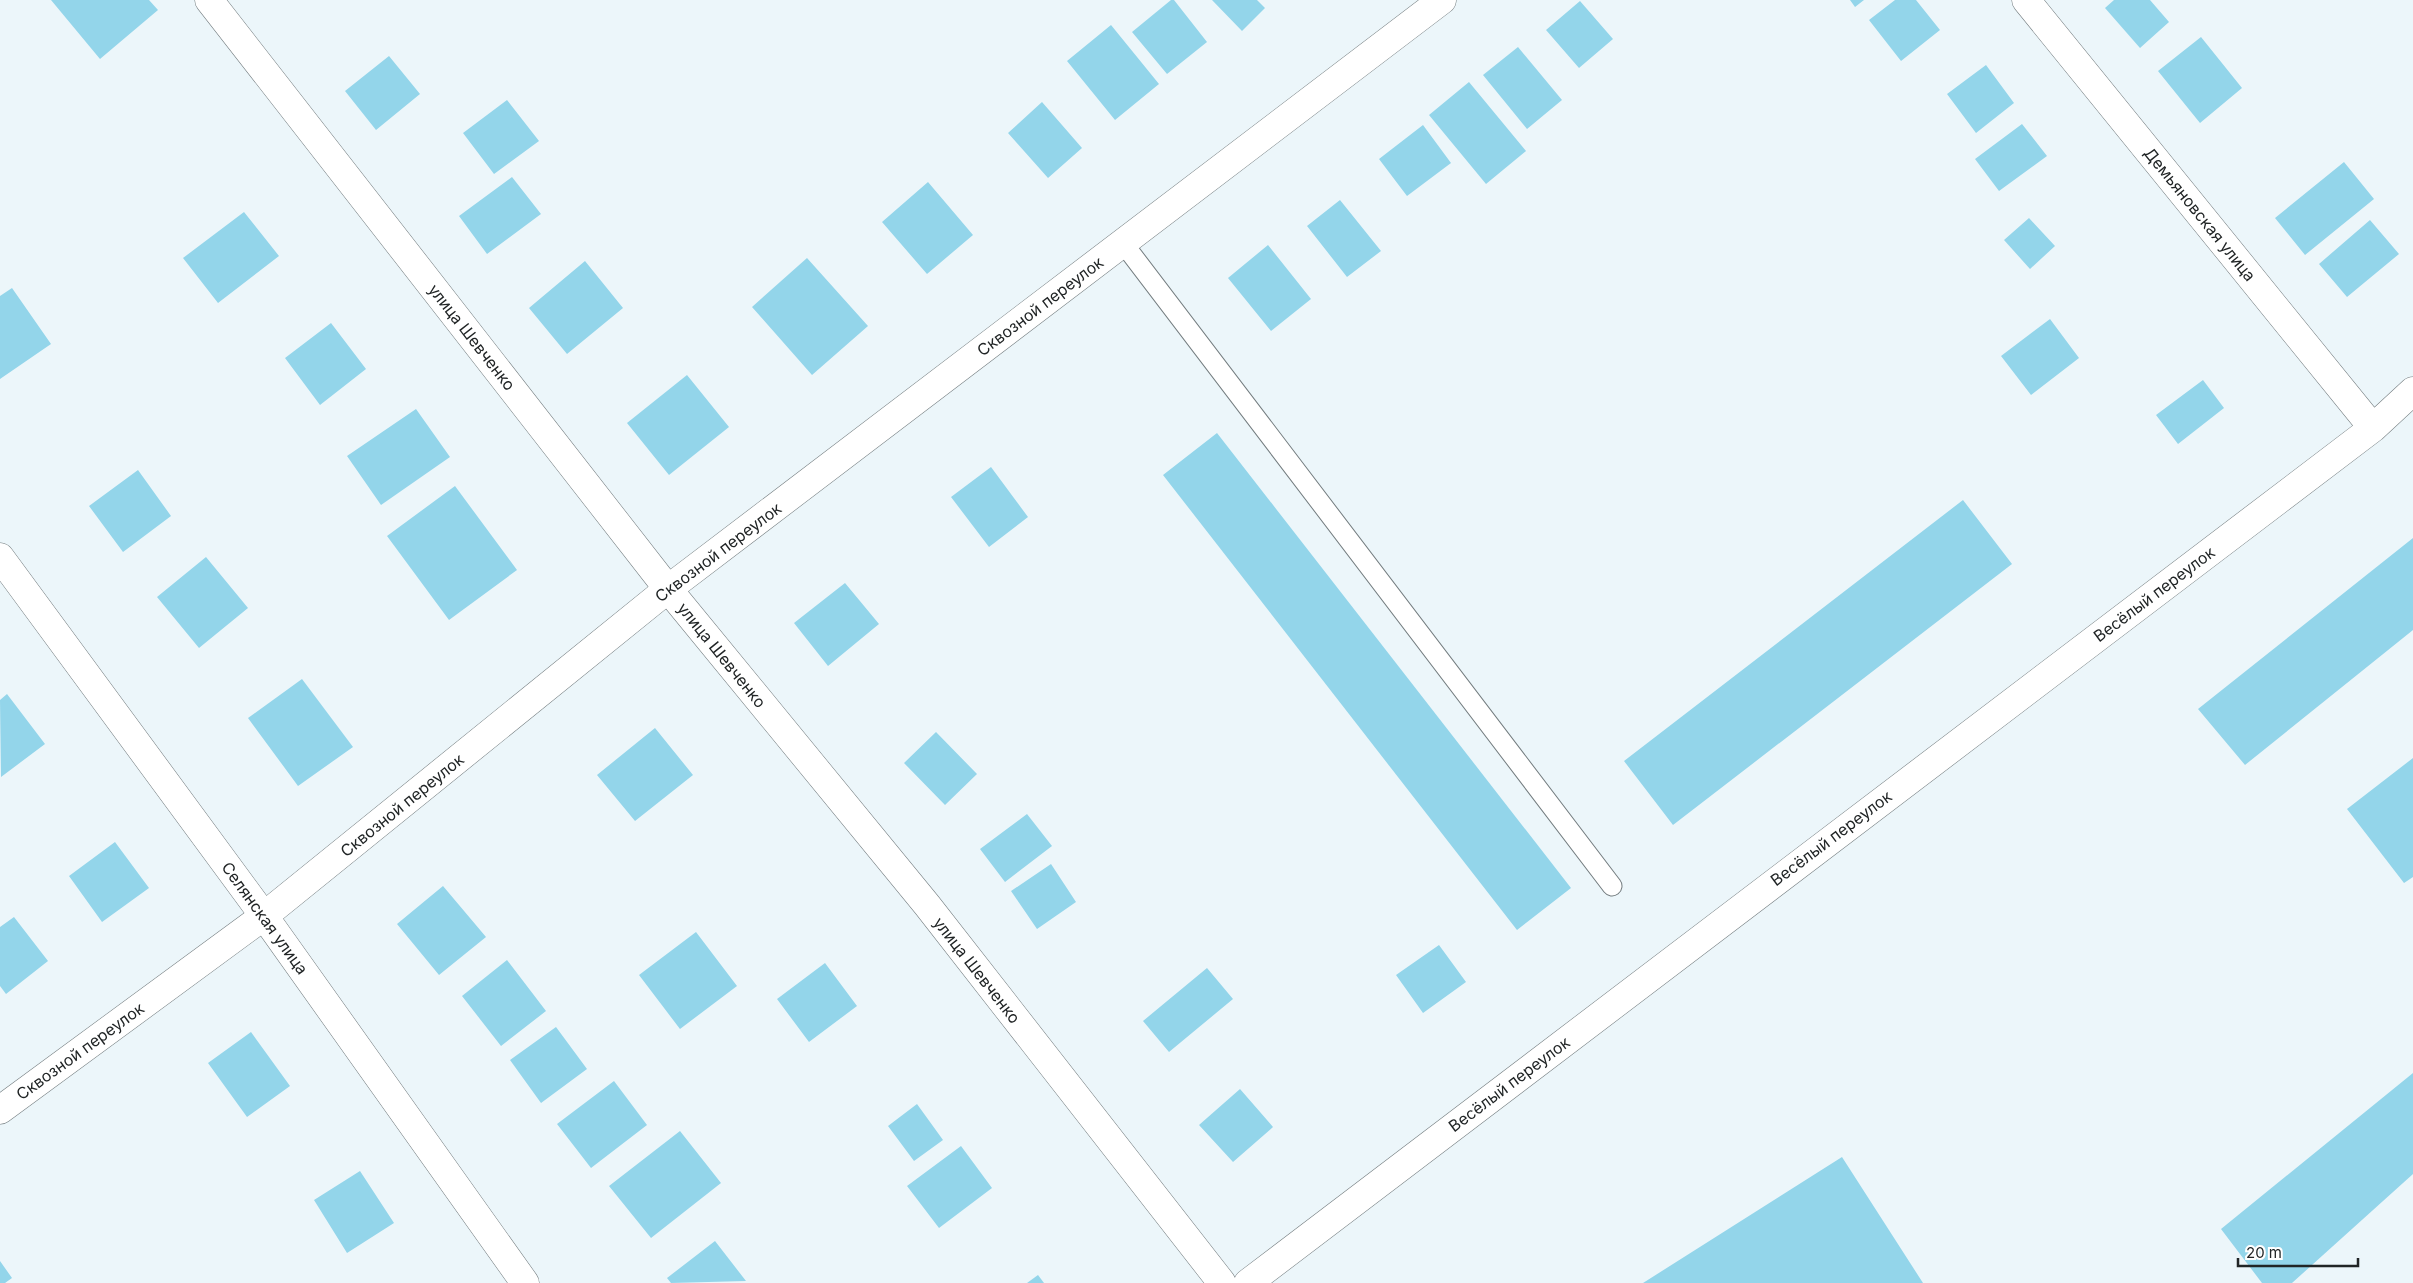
<svg xmlns="http://www.w3.org/2000/svg" width="2413" height="1283" viewBox="0 0 2413 1283" font-family="Inter,sans-serif">
	<rect width="100%" height="100%" fill="#ecf6fa"/>
	<!-- building -->
	<path fill="#93d5ea" d="M51,0H149L158,10L100,59Z
		M1171,0H1174L1207,42L1167,74L1132,32Z
		M1212,0H1257L1265,8L1242,31Z
		M1850,0H1864L1855,7Z
		M1895,0H1916L1940,30L1901,61L1869,20Z
		M2114,0H2150L2169,22L2140,48L2105,8Z
		M1580,1L1613,39L1579,68L1546,30Z
		M1111,25L1159,84L1115,120L1067,61Z
		M2201,37L2242,88L2200,123L2158,71Z
		M1518,47L1562,100L1527,129L1483,75Z
		M389,56L420,94L376,130L345,91Z
		M1986,65L2014,103L1976,133L1947,94Z
		M1469,82L1526,151L1486,184L1429,115Z
		M507,100L539,141L494,174L463,133Z
		M1042,102L1082,148L1048,178L1008,133Z
		M2022,124L2047,156L1999,191L1975,159Z
		M1423,125L1451,163L1407,196L1379,159Z
		M2344,162L2374,199L2305,255L2275,218Z
		M512,177L541,214L487,254L459,216Z
		M928,182L973,235L927,274L882,222Z
		M1340,200L1381,251L1347,277L1307,226Z
		M244,212L279,256L218,303L183,258Z
		M2029,218L2055,246L2030,269L2004,240Z
		M2370,220L2399,254L2347,297L2319,264Z
		M1268,245L1311,299L1271,331L1228,278Z
		M807,258L868,326L812,375L752,307Z
		M585,261L623,308L567,354L529,308Z
		M12,288L51,344L0,379V296Z
		M2050,319L2079,358L2031,395L2001,356Z
		M331,323L366,369L320,405L285,358Z
		M687,375L729,427L669,475L627,423Z
		M2203,380L2224,408L2178,444L2156,415Z
		M416,409L450,457L381,505L347,456Z
		M1217,433L1571,888L1517,930L1163,475Z
		M991,467L1028,517L989,547L951,497Z
		M138,470L171,516L123,552L89,506Z
		M455,486L517,570L449,620L387,536Z
		M1963,500L2012,564L1673,825L1624,761Z
		M2413,538V630L2245,765L2198,709Z
		M206,557L248,608L199,648L157,597Z
		M845,583L879,624L828,666L794,623Z
		M302,679L353,747L298,786L248,718Z
		M7,694L45,744L1,777L0,700Z
		M655,728L693,775L635,821L597,775Z
		M936,732L977,774L945,805L904,763Z
		M2413,758V877L2404,883L2347,809Z
		M1027,814L1052,846L1005,882L980,849Z
		M115,842L149,888L102,922L69,876Z
		M1051,864L1076,902L1037,929L1011,891Z
		M443,886L486,937L439,975L397,924Z
		M14,917L48,961L6,994L0,986V927Z
		M696,932L737,986L680,1029L639,975Z
		M1439,945L1466,982L1423,1013L1396,975Z
		M507,960L546,1011L501,1046L462,996Z
		M825,963L857,1006L809,1042L777,999Z
		M1207,968L1233,999L1169,1052L1143,1021Z
		M556,1027L587,1069L541,1103L510,1060Z
		M251,1032L290,1086L247,1117L208,1063Z
		M2413,1073V1174L2292,1283H2262L2221,1229Z
		M614,1081L647,1125L591,1168L557,1124Z
		M1240,1089L1273,1127L1233,1162L1199,1125Z
		M917,1104L943,1140L914,1161L888,1126Z
		M680,1131L721,1183L651,1238L609,1186Z
		M961,1146L992,1188L939,1228L907,1186Z
		M1842,1157L1923,1283H1643Z
		M360,1171L394,1223L347,1253L314,1200Z
		M715,1241L746,1281L671,1283L667,1278Z
		M0,1261L12,1278L5,1283H0Z
		M1038,1275L1044,1283H1027Z"/>
	<g fill="none" stroke-linecap="round" stroke-linejoin="round">
		<!-- service casing -->
		<g stroke="#737c7f" stroke-width="21">
			<path id="service" d="M1123,243L1612,886"/>
		</g>
		<!-- minor casing -->
		<g stroke="#737c7f" stroke-width="29">
			<path id="minor" d="M2026,0L2373,428
				M0,557L264,916L525,1283
				M668,589L927,905L1222,1283
				M1248,1283L2373,428L2413,391"/>
		</g>
		<!-- tertiary casing -->
		<g stroke="#737c7f" stroke-width="29">
			<path id="tertiary" d="M209,0L668,589"/>
		</g>
		<!-- primary casing -->
		<g stroke="#737c7f" stroke-width="29">
			<path id="primary" d="M0,1110L264,916L668,589L1442,0"/>
		</g>
		<!-- service -->
		<use href="#service" stroke="#fff" stroke-width="19"/>
		<!-- minor -->
		<use href="#minor" stroke="#fff" stroke-width="28"/>
		<!-- tertiary -->
		<use href="#tertiary" stroke="#fff" stroke-width="28"/>
		<!-- primary -->
		<use href="#primary" stroke="#fff" stroke-width="28"/>
	</g>
	<g text-anchor="middle" stroke-width="4" stroke-linejoin="round" paint-order="stroke">
		<!-- street labels -->
		<g font-size="16" fill="#212526" stroke="#fff">
			<text transform="translate(2200 214) rotate(51)" y="6">Демьяновская улица</text>
			<text transform="translate(1040 306) rotate(-37)" y="6">Сквозной переулок</text>
			<text transform="translate(472 337) rotate(52)" y="6">улица Шевченко</text>
			<text transform="translate(718 552) rotate(-37)" y="6">Сквозной переулок</text>
			<text transform="translate(2154 594) rotate(-37)" y="6">Весёлый переулок</text>
			<text transform="translate(722 655) rotate(51)" y="6">улица Шевченко</text>
			<text transform="translate(402 805) rotate(-39)" y="6">Сквозной переулок</text>
			<text transform="translate(1831 838) rotate(-37)" y="6">Весёлый переулок</text>
			<text transform="translate(265 918) rotate(54)" y="6">Селянская улица</text>
			<text transform="translate(977 970) rotate(52)" y="6">улица Шевченко</text>
			<text transform="translate(80 1051) rotate(-36)" y="6">Сквозной переулок</text>
			<text transform="translate(1509 1084) rotate(-37)" y="6">Весёлый переулок</text>
		</g>
	</g>
	<!-- scale -->
	<path d="M2238 1258v8h120v-8" fill="none" stroke="#212526" stroke-width="2.5"/>
	<text x="2246" y="1258" font-size="15" fill="#212526" stroke="#ffffff" stroke-width="4" paint-order="stroke">20 m</text>
</svg>
